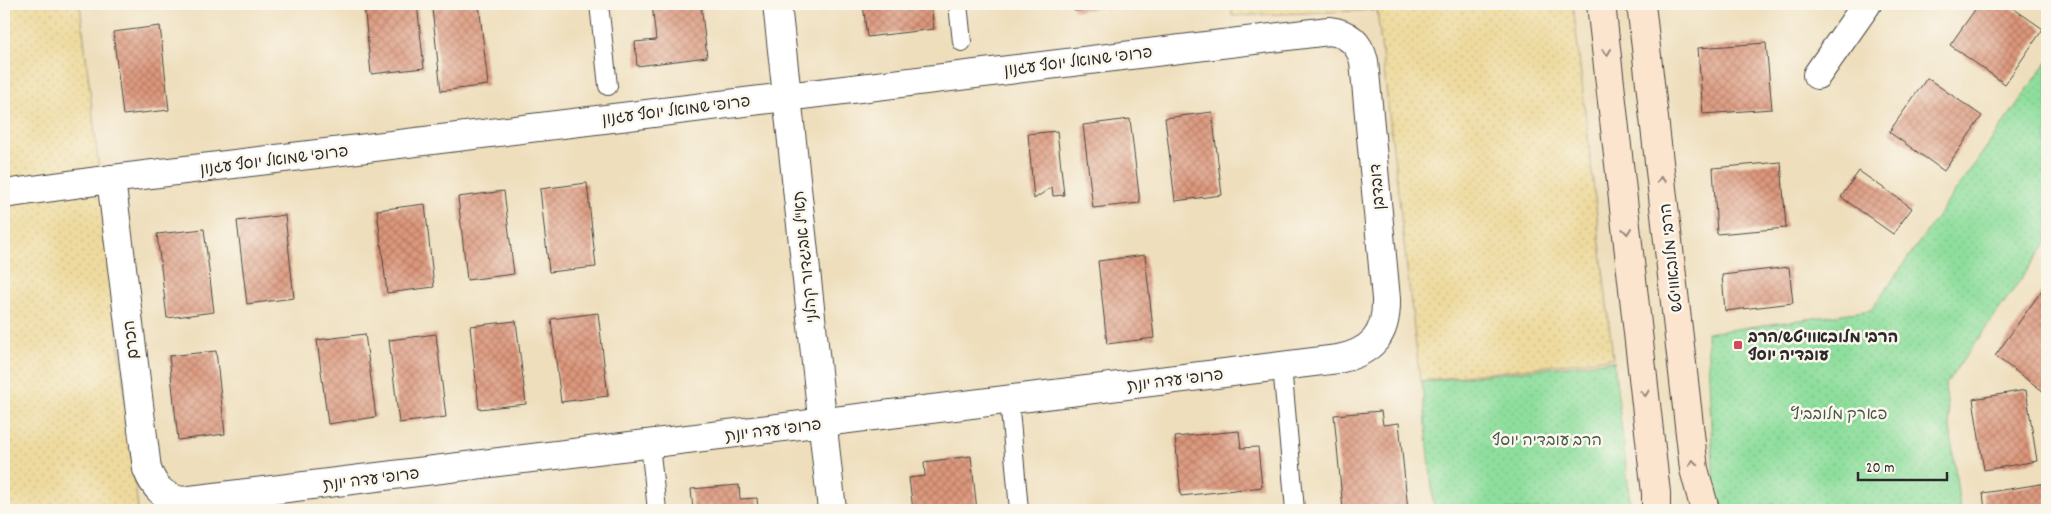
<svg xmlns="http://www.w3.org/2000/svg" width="2051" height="514" viewBox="0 0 2051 514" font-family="Dekko,'Playpen Sans Hebrew',sans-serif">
	<defs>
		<pattern id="sand-dots" width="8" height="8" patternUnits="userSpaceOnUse" patternTransform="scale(1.25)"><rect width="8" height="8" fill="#eeda9e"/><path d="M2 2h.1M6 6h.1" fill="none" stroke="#cb8" stroke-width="1.8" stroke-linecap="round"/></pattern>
		<pattern id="park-dots" width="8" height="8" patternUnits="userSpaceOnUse" patternTransform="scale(1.25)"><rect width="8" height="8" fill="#8ede9d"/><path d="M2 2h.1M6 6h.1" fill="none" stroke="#7bbf87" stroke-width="1.8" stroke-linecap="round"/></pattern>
		<pattern id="building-cross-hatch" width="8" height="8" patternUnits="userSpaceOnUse" patternTransform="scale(1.25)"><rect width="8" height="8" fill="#dd977c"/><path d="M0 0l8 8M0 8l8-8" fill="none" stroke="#b37b66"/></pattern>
	</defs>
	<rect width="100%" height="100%" fill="#fbf7ec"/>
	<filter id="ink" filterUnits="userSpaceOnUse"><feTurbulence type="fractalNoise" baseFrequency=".02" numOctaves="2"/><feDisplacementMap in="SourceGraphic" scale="10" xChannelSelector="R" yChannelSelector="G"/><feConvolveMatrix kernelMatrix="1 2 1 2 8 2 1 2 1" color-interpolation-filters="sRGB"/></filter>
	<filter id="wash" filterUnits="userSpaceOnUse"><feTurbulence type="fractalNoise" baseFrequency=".0096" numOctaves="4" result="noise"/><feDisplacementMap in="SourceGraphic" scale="20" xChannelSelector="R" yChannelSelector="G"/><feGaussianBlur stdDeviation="1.12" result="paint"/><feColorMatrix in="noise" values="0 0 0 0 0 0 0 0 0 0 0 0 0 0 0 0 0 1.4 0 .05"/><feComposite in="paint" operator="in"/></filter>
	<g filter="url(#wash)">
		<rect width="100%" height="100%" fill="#eedebc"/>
		<!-- sand -->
		<path fill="url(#sand-dots)" stroke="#8c8264" d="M4,4H80L138,510H4Z
			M1231,4H1573L1613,358L1420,381L1377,10L1232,16Z"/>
		<!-- park -->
		<path fill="url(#park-dots)" stroke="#5c8464" d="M2047,62V243L1945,385L1960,510H1721L1714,492L1707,333L1871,310Z
			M1614,361L1631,510H1434L1422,382Z"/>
		<g id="blocks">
			<!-- building -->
			<path fill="url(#building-cross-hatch)" d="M364,4H417L424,68L371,74Z
				M465,4H479L488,85L441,91L432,8Z
				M652,4H701L707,57L637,66L635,42L656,40Z
				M863,4H931L934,29L867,37Z
				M1073,4H1120V6L1074,11Z
				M1979,4H2007L2043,29L2005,84L1950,45Z
				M160,26L169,110L123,115L113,32Z
				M1766,43L1772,109L1703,114L1698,48Z
				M1927,78L1982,116L1944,171L1889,132Z
				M1212,112L1222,195L1175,201L1165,118Z
				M1130,119L1140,203L1093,208L1083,125Z
				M1057,131L1064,195L1053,196L1052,187L1034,199L1028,134Z
				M1781,162L1786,228L1717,234L1713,168Z
				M1859,171L1912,208L1893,234L1841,197Z
				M587,183L596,267L549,272L540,189Z
				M504,191L514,274L467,280L458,197Z
				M425,204L434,287L387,293L377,210Z
				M285,215L294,298L247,304L237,221Z
				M204,229L214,312L167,318L157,234Z
				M1145,255L1154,338L1107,344L1098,261Z
				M1789,267L1793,303L1725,311L1722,275Z
				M2047,283V394L1995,356Z
				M598,313L608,396L561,402L551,319Z
				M516,321L526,404L479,409L470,326Z
				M365,334L376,417L328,424L317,340Z
				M436,334L446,417L399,423L389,340Z
				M216,351L225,434L178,440L169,356Z
				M2026,390L2037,461L1984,470L1973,399Z
				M1381,411L1383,425L1399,423L1408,510H1343L1334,415Z
				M1239,431L1241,448L1258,447L1262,487L1181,496L1175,437Z
				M971,456L977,510H913L909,478L925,476L924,462Z
				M2047,483V510H1985L1983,493Z
				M739,485L740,499L757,498L758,510H693L691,489Z
				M601,507L602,510H584V509Z"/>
		</g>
	</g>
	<g filter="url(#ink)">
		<use href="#blocks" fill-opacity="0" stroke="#484641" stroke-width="1"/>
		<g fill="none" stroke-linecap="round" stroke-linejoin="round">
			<!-- lane casing -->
			<g stroke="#484641" stroke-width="20">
				<path id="lane" d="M599,4L608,86
					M958,4L962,42
					M1282,366L1295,510
					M1009,399L1019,510
					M650,444L657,510"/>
			</g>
			<!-- street casing -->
			<g stroke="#484641" stroke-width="30">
				<path id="street" d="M777,4L832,510
					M1817,75L1867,4
					M4,194L111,179L1329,31C1348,33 1359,43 1364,61L1386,299C1387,335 1372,352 1338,359L182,501C163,497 154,487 147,469L111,179"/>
			</g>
			<!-- secondary casing -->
			<g stroke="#484641" stroke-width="30">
				<path id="secondary" d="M1601,4L1656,493V510
					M1641,4L1694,469L1705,510"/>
			</g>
			<!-- lane -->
			<use href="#lane" stroke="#fff" stroke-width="18"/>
			<!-- street -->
			<use href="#street" stroke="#fff" stroke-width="28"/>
			<!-- secondary -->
			<use href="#secondary" stroke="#fce5cf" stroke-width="28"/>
		</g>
		<!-- one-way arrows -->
		<defs><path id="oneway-chevron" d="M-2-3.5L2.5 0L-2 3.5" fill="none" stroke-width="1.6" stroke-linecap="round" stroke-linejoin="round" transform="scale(1.25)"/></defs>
		<g stroke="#94887d">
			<use href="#oneway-chevron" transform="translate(1607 52) rotate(84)"/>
			<use href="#oneway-chevron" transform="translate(1661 180) rotate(-96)"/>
			<use href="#oneway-chevron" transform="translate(1627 231) rotate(84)"/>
			<use href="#oneway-chevron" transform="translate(1645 393) rotate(84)"/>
			<use href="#oneway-chevron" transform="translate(1693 463) rotate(-97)"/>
		</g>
	</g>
	<!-- markers -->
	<rect fill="#d1495b" stroke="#fbf7ec" stroke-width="2" x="1733" y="340" width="10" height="10" rx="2.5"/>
	<g text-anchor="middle" stroke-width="5" stroke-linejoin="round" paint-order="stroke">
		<!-- street labels -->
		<g font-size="16" fill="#2b2b2b" stroke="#fbf7ec">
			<text transform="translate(1078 60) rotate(-7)" y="6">פרופ' שמואל יוסף עגנון</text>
			<text transform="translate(676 109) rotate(-7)" y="6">פרופ' שמואל יוסף עגנון</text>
			<text transform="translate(274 159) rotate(-7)" y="6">פרופ' שמואל יוסף עגנון</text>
			<text transform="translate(1376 187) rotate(-95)" y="6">דובדבן</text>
			<text transform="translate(804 257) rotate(-96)" y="6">תא"ל אביגדור קהלני</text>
			<text transform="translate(1670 258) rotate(-96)" y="6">הרבי מלובאוויטש</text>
			<text transform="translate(130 340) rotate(-97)" y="6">הכרם</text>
			<text transform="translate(1175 379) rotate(-7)" y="6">פרופ' עדה יונת</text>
			<text transform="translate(773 429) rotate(-7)" y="6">פרופ' עדה יונת</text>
			<text transform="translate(371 478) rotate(-7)" y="6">פרופ' עדה יונת</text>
		</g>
		<!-- poi labels -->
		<g font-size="16" font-weight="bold" fill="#2b2b2b" stroke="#fbf7ec" text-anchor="start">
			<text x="1748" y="342">הרבי מלובאוויטש/הרב<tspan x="1748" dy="18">עובדיה יוסף</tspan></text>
		</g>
		<!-- park labels -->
		<g font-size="16" fill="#445848" stroke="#fbf7ec">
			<text x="1839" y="419">פארק מלובביץ</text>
			<text x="1547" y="445">הרב עובדיה יוסף</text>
		</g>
	</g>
	<!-- margin -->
	<rect width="2051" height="514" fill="none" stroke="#fbf7ec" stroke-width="20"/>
	<!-- scale -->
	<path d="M1858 472v8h89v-8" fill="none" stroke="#2b2b2b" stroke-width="2.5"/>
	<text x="1866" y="472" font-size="15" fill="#2b2b2b" stroke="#fbf7ec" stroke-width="4" paint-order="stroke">20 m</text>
</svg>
